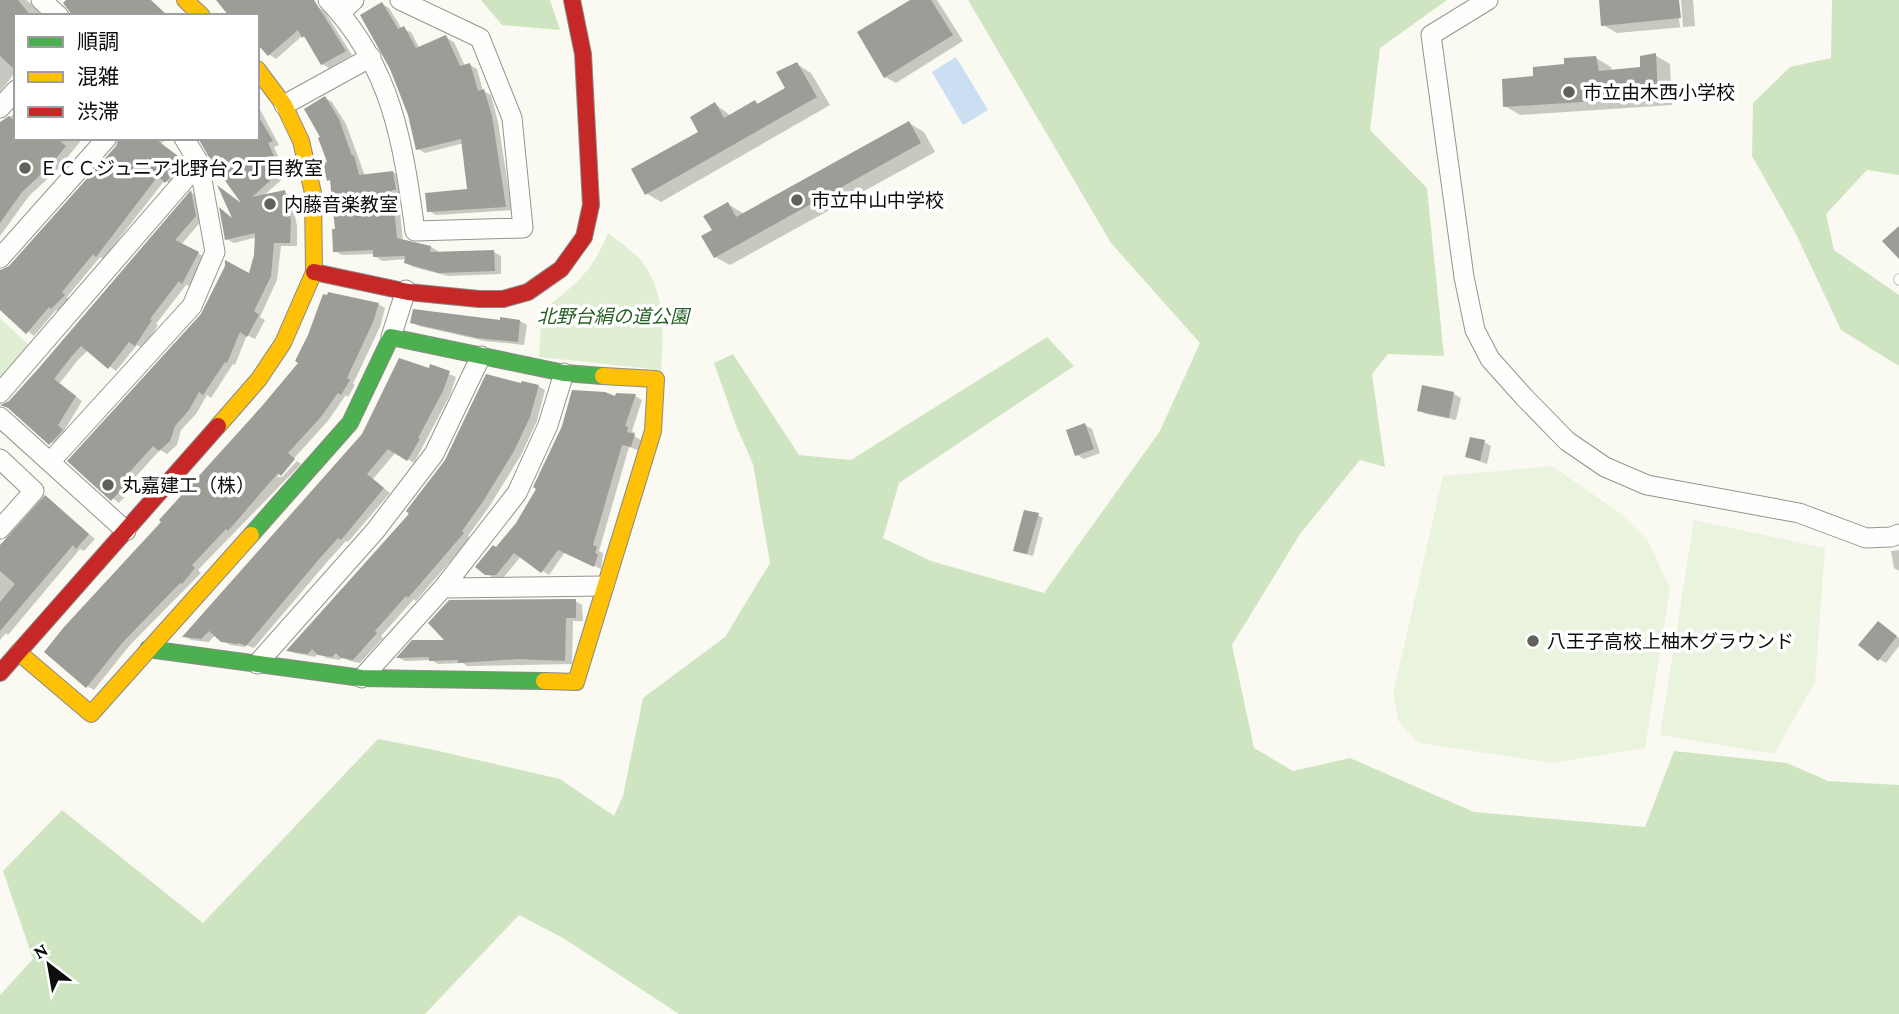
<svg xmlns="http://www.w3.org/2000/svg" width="1899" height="1014" viewBox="0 0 1899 1014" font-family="'Crimson Pro','Noto Sans JP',serif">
	<rect width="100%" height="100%" fill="#fafaf2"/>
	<!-- green -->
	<path fill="#e0eed3" d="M608,233C618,241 630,249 639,258C666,290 664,332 661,370L539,357L542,310C575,286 592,272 608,233Z
		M0,318L31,347L0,382Z"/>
	<!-- forest -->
	<path fill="#cfe5c2" d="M481,0H550L560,30L502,25Z
		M968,0H1447L1380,48L1370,130L1427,188L1444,356L1388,354L1372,374L1385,467L1360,460L1300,534L1232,645L1254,748L1293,771L1350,758L1474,812L1645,827L1674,751L1787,763L1828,781L1899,785V1014H679L563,938L519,915L425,1014H0V995L33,959L3,871L62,810L203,923L378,739L430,749L560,779L614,816L623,796L643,698L725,637L770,563L753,464L737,428L714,363L733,354L799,455L851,460L1047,337L1074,366L899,483L883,538L931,561L1044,593L1160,431L1200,343L1111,243Z
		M1832,0H1899V175L1867,170L1826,214L1834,250L1899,295V366L1841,330L1795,232L1752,156L1753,103L1790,67L1831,58Z"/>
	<!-- pitch -->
	<path fill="#eaf3dd" d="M1552,466L1620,513L1648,541L1670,588L1645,748L1552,763L1419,743L1399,722L1393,694L1443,476Z
		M1694,520L1825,548L1815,682L1774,754L1660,735Z"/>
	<!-- water -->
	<path fill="#cadff1" d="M956,57L988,110L963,125L932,72Z"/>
	<!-- shadow -->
	<path fill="#0003" d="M0,0H26L36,7L41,16H16V71L0,92Z
		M218,0H308L325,12L352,55L329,68L322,64L308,39L302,36L276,59L270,55L257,40V16Z
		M913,0H937L963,41L896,83L885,77Z
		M1600,0H1677L1680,27H1683L1681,0H1693L1695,26L1617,33L1603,25Z
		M382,4L389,8L402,29L411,32L420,49L447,38L454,42L465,66L470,65L477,69L483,91L491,95L498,122L512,210L436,215L429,211L469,190L464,143L425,153L418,149Z
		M1655,55L1670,64L1672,105L1520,115L1505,106L1535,78L1566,65L1596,58L1611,67L1612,71L1642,68Z
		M797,64L811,73L830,105L661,202L646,193L701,132L715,104L731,116L755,102L759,104L787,89Z
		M325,98L332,102L346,124L365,176L393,172L400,176L402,193H398L403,241L431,247L438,251L437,254L494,252L501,256V274L448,276L413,267L406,263V259L382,261L375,256V254L342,255L335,251L337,230L332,182L329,180Z
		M257,104L279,145L274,147L287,175L263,196L284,192L291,196L297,226V246H281L277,280L260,317L265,320L255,339L247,335L235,365L233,364L211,398L207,395L196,414L181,430L177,445L167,454L160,450L130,483L135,486L119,503L70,461L250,275L256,255L257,237L234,243L227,239L237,226L242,205L257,138Z
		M16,112V138H83L58,169L29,196L0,236V125Z
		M909,123L924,132L935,152L730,265L715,257L714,231L728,204L744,214Z
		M120,138H163L165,140L161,144L188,164L173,186L165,180L103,259L100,257L67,297L71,300L59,311L56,310L34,336L0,309V271L10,268L118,147Z
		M192,193L198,196L202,220L181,245L205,257L189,286L186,285L156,324L158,325L143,349L137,345L116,371L88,350L78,360L59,384L82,401L64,431L69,435L57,447L13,410L3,405L10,402Z
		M378,304L385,308L380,327L353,384L355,385L348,397L346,395L327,422L277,477H282L297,461L301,464L198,570L201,573L130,645L94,690L87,686Z
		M520,321L527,325L524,345L485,341L419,326L412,322Z
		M431,366L456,377L450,395L414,463L396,452L373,479L390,493L348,542L346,541L327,562L254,648L246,645L245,647L230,645L215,635L209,642L191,640L185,636Z
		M523,385L538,386L545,390L537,421L521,455L489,507L468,536L470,538L416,601L414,599L381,636L383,638L360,663L350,661L342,657L340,660L327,658L318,654L315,657L294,653L288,650Z
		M1424,387L1454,394L1461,398L1456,420L1426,414L1419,410Z
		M635,396L642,400L632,431L635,433L634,436L641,440L638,450L629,447L599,551L603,553L601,569L565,552L549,575L521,556L503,578H494L486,574L497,549L616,398Z
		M1085,425L1092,429L1100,453L1084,459L1077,455Z
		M1484,442L1491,446L1487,464L1467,457Z
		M46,497L95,539L84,551L80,549L8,635L6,633L0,640V545L10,539Z
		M1038,515L1043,518L1033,556L1021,553L1015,550Z
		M1899,550V571L1894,568L1891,551Z
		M575,601L582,605L583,621H573L572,664L467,666L463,663L438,664L431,660L405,661L399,658Z
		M1885,627L1899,638V646L1886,663L1879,659Z"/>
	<!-- building -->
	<path fill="#9d9c97" d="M0,0H18L31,16H16V71L0,56Z
		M66,0H151L168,16H71L70,12L63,3Z
		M216,0H314L346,51L321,65L304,36L302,38L298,30L268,56L257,44V16H229Z
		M910,0H931L953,35L884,78L857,32Z
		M1599,0H1679L1681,18L1601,26Z
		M382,2L398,29L404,26L416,48L446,35L460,66L470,63L478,91L484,89L492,116L506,207L427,212L425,193L467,189L461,139L416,150L408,115L390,69L360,15Z
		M1656,53L1658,97L1503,107L1502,79L1533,76V67L1564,64V58L1596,56L1599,71L1640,67V56Z
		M797,62L817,97L645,195L631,169L698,132L690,117L715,102L724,118L755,100L757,104L785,88L776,72Z
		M325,96L339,119L352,156L354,155L359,175L393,171L396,190H392L397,238L431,246L430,252L494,250L495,271L439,273L404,263L405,256L373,257V250L333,252L332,229H335L330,180L327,181L323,163L327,162L318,138L320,137L304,109Z
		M257,114L273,141L268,143L281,171L252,197L285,190L291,221L290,243H274L271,276L254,311L259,315L247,337L240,332L227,363L225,362L203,395L199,392L189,410L175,426L170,441L159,451L153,446L124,478L129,481L111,501L67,461L201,314L225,266V260L249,273L254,255L255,233L225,240L219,207L232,218L217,185L241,203L211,161L198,138H257Z
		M9,116L16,122V138H56L66,146L51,165L22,192L0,223V122Z
		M909,121L921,143L714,258L701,236L712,230L703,216L728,202L736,217Z
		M119,138H154L182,159L175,167L177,169L165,183L158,176L96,257L93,254L62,292L65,295L51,309L49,307L26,334L0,310V270L9,266L116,146Z
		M191,190L196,216L175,240L199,252L182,284L179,281L150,319L152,320L135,346L129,342L108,369L81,346L71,357L54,379L76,396L58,425L63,430L49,445L8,408L0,405L9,401L38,369Z
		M1899,226V259L1882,241Z
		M328,292L379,303L373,322L347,378L350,380L341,395L338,393L320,418L288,453L295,459L281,476L278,473L228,531L226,529L192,565L195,568L182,584L180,583L123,642L86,688L44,652L64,627L161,522L159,520L262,406L298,363L295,361L308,335L323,294L327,295Z
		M413,309L500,320V317L520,320L518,342L477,338L410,323Z
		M399,358L429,368L430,364L450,371L443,391L418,438L420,439L407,461L388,449L367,474L384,488L341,540L338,538L320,558L246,646L239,643L237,644L221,642L209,631L201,639L182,637L362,434Z
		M486,374L521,383L522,381L539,385L530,417L514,451L482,503L462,531L464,533L408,598L406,596L375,631L377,633L353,660L341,658L336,653L332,657L318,655L312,649L308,654L286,651L409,514L406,511L445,460Z
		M1422,385L1454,392L1449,418L1417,411Z
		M572,390L605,392L615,396L616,393L636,394L625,426L628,427L627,432L635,434L631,447L622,445L593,545L597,547L595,553L598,554L594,567L558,550L541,573L514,553L496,575H485L475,567L493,545L496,547L516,523L536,489L533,487L562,426Z
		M1085,423L1094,449L1075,456L1066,430Z
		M1470,437L1485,440L1480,461L1465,457Z
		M45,495L89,534L76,549L73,545L0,631V602L15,584L0,571V545Z
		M1024,510L1039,513L1027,554L1013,551Z
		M576,599V618H566L565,661L518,659L458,663V660L429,661V657L396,658L412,640H444L428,623L449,600Z
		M1878,621L1897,636L1878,661L1858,645Z"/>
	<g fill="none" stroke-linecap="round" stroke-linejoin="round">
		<!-- lane casing -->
		<g stroke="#949490" stroke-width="11">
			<path id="lane" d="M1899,279V280"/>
		</g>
		<!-- street casing -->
		<g stroke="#949490" stroke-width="21">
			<path id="street" d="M41,0L59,16
				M328,0C392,67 403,143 415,231L523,228L512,118L480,38L400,0
				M1488,0L1431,35L1464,277L1475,330L1490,359L1524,397L1567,441L1605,467L1647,485L1799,513L1866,538L1891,537L1899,534
				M340,13L354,0
				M284,105L371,57
				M0,108L16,90
				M0,258L107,138
				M391,337L406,290
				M0,393L199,163
				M0,417L126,531
				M0,459L34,491L0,529
				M50,462L192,306L215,252L199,163L184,138
				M443,588L604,586
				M257,664L375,531L434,454L481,356
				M362,678L443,588L517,493L548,425L564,373"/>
		</g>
		<!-- fast casing -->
		<g stroke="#8a8a87" stroke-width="18">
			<path id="fast" d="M251,535L350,423L391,337L564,373L603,376
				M148,649L362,678L544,681"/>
		</g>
		<!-- slow casing -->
		<g stroke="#8a8a87" stroke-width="18">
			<path id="slow" d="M185,0L202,16
				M218,426L259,379L283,343L314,272L313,193L301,141L284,105L257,69
				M18,652L91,714L251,535
				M544,681L576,682L653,431L656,379L603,376"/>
		</g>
		<!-- jam casing -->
		<g stroke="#8a8a87" stroke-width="18">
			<path id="jam" d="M314,272L408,292L479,299H503L528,292L561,269L584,237L591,205L583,54L572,0
				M0,673L218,426"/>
		</g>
		<!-- lane -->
		<use href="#lane" stroke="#fefefd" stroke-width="10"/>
		<!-- street -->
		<use href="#street" stroke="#fefefd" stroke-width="19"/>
		<!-- fast -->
		<use href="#fast" stroke="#4caf50" stroke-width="16"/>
		<!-- slow -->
		<use href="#slow" stroke="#ffc107" stroke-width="16"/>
		<!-- jam -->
		<use href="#jam" stroke="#c62828" stroke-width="16"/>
	</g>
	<!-- markers -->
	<g fill="#60605d" stroke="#fff" stroke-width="2.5">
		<circle cx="1569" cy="92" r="7"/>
		<circle cx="25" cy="168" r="7"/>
		<circle cx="797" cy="200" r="7"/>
		<circle cx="270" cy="204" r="7"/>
		<circle cx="108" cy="485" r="7"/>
		<circle cx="1533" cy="641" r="7"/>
	</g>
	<g text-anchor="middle" stroke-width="7" stroke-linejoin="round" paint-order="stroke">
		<!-- poi labels -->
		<g font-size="19" fill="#0d0d0d" stroke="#fff" text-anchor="start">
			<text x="1583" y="99">市立由木西小学校</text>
			<text x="39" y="175">ＥＣＣジュニア北野台２丁目教室</text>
			<text x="811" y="207">市立中山中学校</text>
			<text x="284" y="211">内藤音楽教室</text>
			<text x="122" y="492">丸嘉建工（株）</text>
			<text x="1547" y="648">八王子高校上柚木グラウンド</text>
		</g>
		<!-- park labels -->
		<g font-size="19" font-style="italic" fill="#265f23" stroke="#fff">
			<text x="613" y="323">北野台絹の道公園</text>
		</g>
	</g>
	<!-- legend -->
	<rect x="14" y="14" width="245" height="126" fill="#ffffff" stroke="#9e9e9e" stroke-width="2"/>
	<rect x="28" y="37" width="35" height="10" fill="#4caf50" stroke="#9e9e9e" stroke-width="2"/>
	<text x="77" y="49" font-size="21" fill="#0d0d0d">順調</text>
	<rect x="28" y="72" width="35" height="10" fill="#ffc107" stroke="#9e9e9e" stroke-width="2"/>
	<text x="77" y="84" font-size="21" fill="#0d0d0d">混雑</text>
	<rect x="28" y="107" width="35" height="10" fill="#c62828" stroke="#9e9e9e" stroke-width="2"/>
	<text x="77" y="119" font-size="21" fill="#0d0d0d">渋滞</text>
	<!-- north arrow -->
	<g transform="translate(49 965) rotate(329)" stroke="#ffffff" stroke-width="5" paint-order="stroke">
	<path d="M0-5L12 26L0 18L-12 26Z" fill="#0d0d0d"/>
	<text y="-10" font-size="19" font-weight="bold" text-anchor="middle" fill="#0d0d0d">N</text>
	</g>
</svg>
